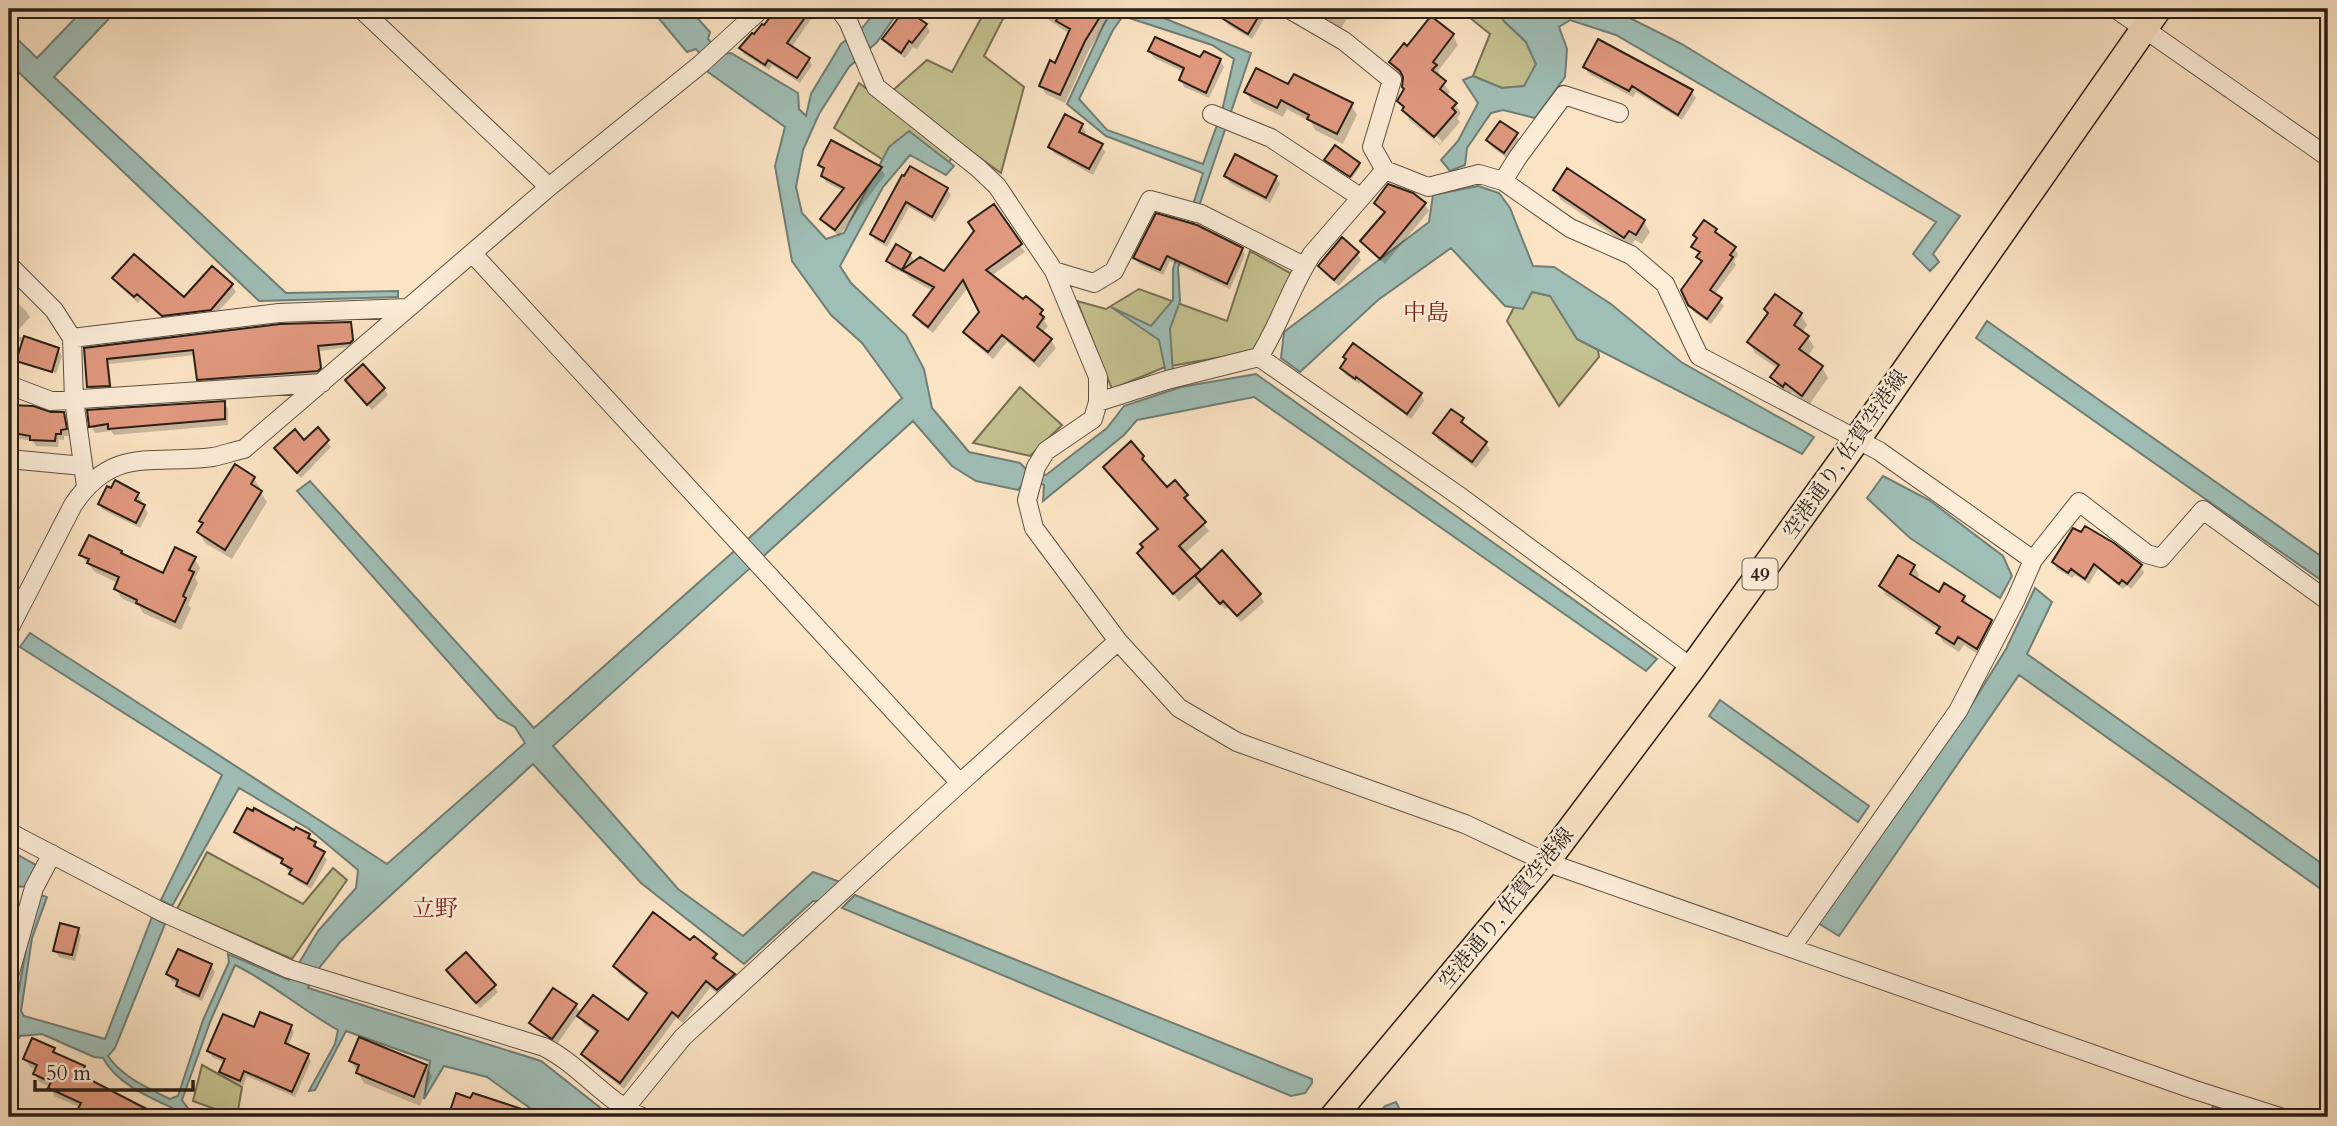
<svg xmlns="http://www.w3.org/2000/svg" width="2337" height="1126" viewBox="0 0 2337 1126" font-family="Cardo,'Noto Serif JP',serif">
	<rect width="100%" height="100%" fill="#fbe4c4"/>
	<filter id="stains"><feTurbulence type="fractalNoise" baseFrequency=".00286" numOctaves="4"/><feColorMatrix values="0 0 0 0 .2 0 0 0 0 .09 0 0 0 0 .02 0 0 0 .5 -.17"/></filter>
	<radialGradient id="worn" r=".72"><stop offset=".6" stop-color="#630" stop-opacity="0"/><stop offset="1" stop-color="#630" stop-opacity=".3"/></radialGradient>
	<!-- green -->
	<path fill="#c4c290" stroke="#777054" stroke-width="2" d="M986,9H1008L984,56L1024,87L1001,173L962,145L946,166L911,143L888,163L834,128L859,83L882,100L927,60L952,72Z
		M1459,9H1496L1504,21L1526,42L1536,64L1525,86L1502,88L1473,76L1490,34Z
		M1250,251L1292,274L1256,351L1165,367L1112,389L1077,301L1106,309L1139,289L1227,321Z
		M1532,292L1551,296L1577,339L1598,350L1599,357L1559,406L1507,321L1514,307L1523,308Z
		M1020,387L1062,425L1030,456L973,443Z
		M207,852L303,904L333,868L347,880L292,959L177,909Z
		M202,1065L242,1087L237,1117L193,1101Z
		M2213,1106L2247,1117H2209Z"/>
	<!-- water -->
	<path fill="#9fbeb6" stroke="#707e76" stroke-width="2" fill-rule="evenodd" d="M84,9H118L54,77L286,293L398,291V297L259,301L9,63V31L37,58Z
		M651,9H689L710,32L708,39L721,54L731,53L798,93L799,109L806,116L811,94L841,44L864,26L877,9H900L877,42L849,67L819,114L803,150L796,187L802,213L826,239L844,233L889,147L909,131L954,166L946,175L910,155L883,187L840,266L851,283L906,335L924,369L932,408L969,452L1020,463L1026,469L1046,475L1107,428L1124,406L1181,387L1256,374L1657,659L1646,671L1254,397L1137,420L1124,435L1043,501L1044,485L1027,479L1018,490L976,481L952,466L913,421L553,746L678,889L743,936L813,872L840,882L823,901H813L744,964L641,883L533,764L340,942L319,968L308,988L541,1061L612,1117H560L549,1111L542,1117H532L534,1111L487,1077L444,1066L424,1099L430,1061L346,1031L315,1090L309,1091L335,1044L338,1030C302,1010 272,983 235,965L210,1022L182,1100L190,1111V1117H183L181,1112C154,1099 118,1086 103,1058L94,1057L42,1034L20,1036L14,1046L9,1100V1046L28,938L41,895L47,897L32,938L21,1011L24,1016L105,1039L152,917L165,924L115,1048L108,1056C122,1077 148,1088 170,1099L178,1096L203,1020L229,962L228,954L289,980L318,931L356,888L358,870L309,829L239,788L172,906L161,900L222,775L20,647L30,633L387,864L525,743L515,727L498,718L297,491L310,481L534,728L749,538L902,398L862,343L831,315L792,261L775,166L785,127L708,72L709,66L696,49L687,52Z
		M1114,9H1141L1251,53L1178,268L1180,301L1170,329L1173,373H1166L1159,340L1111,307L1151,326L1173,300V269L1203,173L1106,136L1067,104L1104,24ZM1123,16L1212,45L1234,59L1222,111L1203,164L1107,130L1079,99L1113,30Z
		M1496,9H1612L1682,44L1960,216L1933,254L1939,262L1930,271L1913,254L1936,222L1616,35L1570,20L1559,27L1567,49L1565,77L1535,118L1503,110L1491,113L1467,148L1465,165L1450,171L1441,160L1458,141L1478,103L1463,80L1473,76L1502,88L1524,86L1536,64L1526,42L1504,21Z
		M1478,186L1499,193L1510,208L1533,266L1554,267L1611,304L1681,362L1814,437L1802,454L1577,339L1550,296L1532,292L1523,309L1505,306L1451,248L1378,300L1300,372L1281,358L1284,332L1429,222L1433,195Z
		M1987,321L2328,561V585L1976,338Z
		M1883,476L1929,500L2003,556L2012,576L2000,598L1910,538L1867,498Z
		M2035,588L2052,602L2027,654L2328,868V894L2019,675L1839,936L1818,923L1964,717L2006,649Z
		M1720,700L1869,806L1858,822L1709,716Z
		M9,850L36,865L29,887L9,886Z
		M855,895L1312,1079V1083L1305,1093L1291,1096L842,908Z
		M1396,1102L1400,1110L1394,1117H1375L1385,1106Z"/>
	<!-- shadow -->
	<path fill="#0003" d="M786,9H818L791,48L808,59L812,65L800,83L772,65L769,70L744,54L741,48L780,18Z
		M1026,9H1102L1104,12L1107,21L1089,50L1065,103L1046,94L1041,86L1056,65L1070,34L1040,14L1039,16Z
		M1174,9H1191L1186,16Z
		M1230,9L1261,10L1265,17L1252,39L1228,25L1224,18Z
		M1325,9H1353L1341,28L1326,19L1323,13Z
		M926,25L930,31L917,49L913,47L905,58L888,46L884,39Z
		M1453,35L1458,45L1438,71L1441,76L1439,78L1450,92L1446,96L1455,104L1461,113L1457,118L1460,122L1440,145L1409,120L1408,117L1440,144L1442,141L1407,112V116L1399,101L1406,90L1404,78L1396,71L1391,62L1407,49Z
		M1598,41L1692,92L1696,98L1682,120L1636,92L1633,97L1589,74L1585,67Z
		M1150,51L1201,60H1220L1224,67L1209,98L1184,87L1181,80L1184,72L1154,58Z
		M1289,87L1351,105L1357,115L1343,144L1315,130L1311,122L1287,109L1283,117L1252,102L1246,92Z
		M1082,125L1086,132L1084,136L1101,146L1105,152L1093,175L1054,153L1050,147Z
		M1516,135L1520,141L1508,159L1492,147L1488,140Z
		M832,143L881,169L885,175L839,236L826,225L822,219L843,191L826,182L823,176L824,172L820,165Z
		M1328,162L1359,164L1360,167L1352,178Z
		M1226,176L1276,177L1280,184L1270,203L1230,183Z
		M904,179L947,189L951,195L935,222L909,207L887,247L875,240L872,234Z
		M1555,190L1644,222L1650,232L1642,244L1635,240L1630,247L1561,200Z
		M1413,195L1425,205L1429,211L1385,264L1366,247L1362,241L1385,214L1376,203Z
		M1715,230L1720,237L1734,248L1738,254L1734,261L1736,265L1714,295L1724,306L1711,324L1694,312L1689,305L1702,264L1698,257L1700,255L1693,247L1698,240L1695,235Z
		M1020,245L1025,252L991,276L1023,302L1041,311L1046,319L1044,321L1048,326L1042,333L1051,340L1056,348L1039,368L1007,342L993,359L970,340L965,332L981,313L969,286L933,333L920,323L915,315L933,291L909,278L906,274L892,268L888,261L910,254L915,263L944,273Z
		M1242,249L1245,255L1230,289L1170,261L1163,275L1139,264L1135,258Z
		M1357,253L1361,260L1339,286L1324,273L1320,266Z
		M213,269L232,286L236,292L214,316L167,322L141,299L138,303L118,285L114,279L184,299Z
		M9,295L26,311L30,317L14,335L58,349L62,356L56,374L9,332Z
		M1775,296L1801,315L1807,325L1802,332L1808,337L1814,347L1807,357L1822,367L1828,378L1809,405L1792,392L1789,396L1778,387L1772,377L1778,369L1755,353L1749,342L1769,315L1766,310Z
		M350,323L353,329L355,346L320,351L323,374L202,385L199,379L195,355L109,364L112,391L92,392L89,387L86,350Z
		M1342,368L1421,394L1424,401L1411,419L1360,382L1359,384L1346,375Z
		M347,381L384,389L388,395L372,410Z
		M9,400L18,402L20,407L51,414L63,413L67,420L69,436H64V440L59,439L58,447L36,446L33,441L9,437Z
		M224,403L228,409V425L114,435L111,431L95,433L91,426Z
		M1463,419L1465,427L1486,443L1490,450L1476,468L1438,440L1435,433Z
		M317,430L331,447L301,478L276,448L304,442Z
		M1143,457L1148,465L1146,467L1167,489L1186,496L1191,504L1189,506L1209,531L1184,554L1201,573L1222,553L1260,595L1264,602L1241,622L1228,607L1225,609L1200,582L1179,601L1144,561L1139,553L1159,530L1110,476L1105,467Z
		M254,478L260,488L259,490L267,502L232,559L205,543L199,532L203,526L201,521Z
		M138,494L142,501L140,504L144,506L148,513L140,528L103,510L99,504Z
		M2074,530L2140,566L2144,573L2131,589L2127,585L2123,589L2098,569L2089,584L2075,575L2072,578L2057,569L2054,562Z
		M121,552L123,556L164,575L194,558L200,568L195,578L198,583L188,605L191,608L181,630L143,613L139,606L121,598L116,588L118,583L95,572L81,555Z
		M1914,566L1919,575L1916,580L1939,594L1964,597L1970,608L1991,621L1996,630L1982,657L1964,645L1959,652L1943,642L1938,633L1940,631L1886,595L1881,586Z
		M236,832L295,833L309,836L327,860L311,889L295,880L292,872L287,870L284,862L240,838Z
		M9,918L15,925L9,945Z
		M78,930L81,936L75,961L59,957L55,951Z
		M690,943L715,955L719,962L718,964L733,975L737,983L722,997L710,988L683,1023L676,1018L624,1089L588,1062L583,1054L598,1034L584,1024L578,1014L557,1044L535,1029L531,1023L576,1005L581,1014L628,1023L648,996L619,974L615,966Z
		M211,966L215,972L202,1001L181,992L178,984L172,981L168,974Z
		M452,976L494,986L498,992L480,1008Z
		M291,1027L294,1032L288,1046L308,1055L311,1061L295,1097L247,1076L243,1086L224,1077L221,1072L225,1063L212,1057L209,1051L255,1029Z
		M54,1049L58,1056L84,1068L89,1076L87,1080L141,1108L142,1105L169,1117H76L81,1108L54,1096L51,1087L39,1082L35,1074L37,1070L30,1067L25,1059Z
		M351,1061L426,1066L432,1076L420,1106L364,1083Z"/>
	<!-- building -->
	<path fill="#e1997f" stroke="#2a1f17" stroke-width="2" d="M784,9H811L787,43L810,58L797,78L768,60L765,65L739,48L752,33L754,34L762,24L764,25L774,12L779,16Z
		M905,9L927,24L912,43L909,41L901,53L882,39Z
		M1063,9H1105L1085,41L1060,95L1039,86L1050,60L1055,63L1070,29L1056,21Z
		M1207,9H1263L1248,34Z
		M1431,16L1454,34L1433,62L1437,65L1432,70L1446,81L1440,89L1457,103L1452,108L1456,112L1434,137L1402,110L1404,107L1397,101L1404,89L1402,87L1403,77L1400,71L1389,62L1404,43L1407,46Z
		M1155,37L1200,57L1204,51L1221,59L1206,93L1179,80L1184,68L1148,51Z
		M1598,39L1693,90L1678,115L1632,86L1629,91L1583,67Z
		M1256,68L1288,84L1294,74L1353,103L1337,134L1307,119L1309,115L1281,100L1277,108L1244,92Z
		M1065,114L1083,124L1079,132L1103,144L1089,169L1048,147Z
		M1500,121L1518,133L1504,153L1486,140Z
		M831,140L882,167L835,230L820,219L844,188L821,176L824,168L818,165Z
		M1335,145L1360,163L1350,177L1324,160Z
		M1235,154L1277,176L1266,198L1224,176Z
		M910,166L948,188L932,217L906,202L884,242L870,234L902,175L904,176Z
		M1567,168L1645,220L1636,235L1629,231L1624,238L1553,190Z
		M1388,184L1413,193L1426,203L1380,259L1360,241L1385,212L1374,203Z
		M994,204L1022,244L986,270L1023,299L1026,296L1043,310L1040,314L1044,317L1037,327L1052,339L1034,361L1002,335L988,352L963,332L979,312L963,280L928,327L913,315L934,287L902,270L920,257L944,271L974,231L968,222Z
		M1156,213L1197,225L1243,248L1227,284L1167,256L1160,270L1133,258Z
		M1704,220L1717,229L1715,232L1736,247L1730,255L1733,257L1710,290L1722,298L1707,319L1688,305L1681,290L1702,261L1696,257L1700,252L1691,247L1697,238L1693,235Z
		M1342,237L1359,252L1334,280L1318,266Z
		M896,244L911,253L902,270L886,261Z
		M134,254L184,297L212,266L233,284L211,310L162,316L137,294L134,297L112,278Z
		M1775,294L1802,313L1794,325L1809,336L1799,349L1823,366L1802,396L1785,383L1783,387L1770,377L1779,365L1747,342L1768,313L1764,309Z
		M351,322L353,340L350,343L318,346L321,368L318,371L197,380L193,350L107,359L110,386L87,387L84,348L280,324Z
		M24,336L59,348L52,372L16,361Z
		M1353,343L1422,393L1407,414L1356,377L1355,379L1340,368L1346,359L1343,357Z
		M363,364L385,388L367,405L345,380Z
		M225,401V419L108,429V424L89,427L87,410Z
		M9,405L33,406L51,412H64L67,429L61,430V434H56L55,441L30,440V436L9,432Z
		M1451,409L1464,418L1461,422L1487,442L1472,462L1433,433Z
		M318,427L329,440L297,473L274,448L295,429L304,440Z
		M1131,441L1144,456L1142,459L1167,487L1175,480L1188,495L1184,498L1206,522L1179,546L1201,570L1173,594L1137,553L1143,547L1140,544L1158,529L1103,467Z
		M235,464L255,477L251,484L262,491L225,550L197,532L203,523L199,521Z
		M115,480L139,493L135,500L145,505L136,523L98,504L107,486L111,488Z
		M2085,526L2114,543L2142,565L2127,584L2122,580L2119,584L2094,564L2085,579L2071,569L2068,573L2052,562L2073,528L2081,532Z
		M89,535L122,551L121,553L163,573L175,547L196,557L189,570L194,572L183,596L186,598L175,622L136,603L137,600L114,589L119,577L87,563L89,559L79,555Z
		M1222,550L1261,594L1237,616L1223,601L1220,604L1195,576Z
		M1898,555L1915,565L1910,574L1939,592L1944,583L1965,596L1962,601L1992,620L1977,649L1958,637L1954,644L1936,633L1940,627L1879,586Z
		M247,808L253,811L254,808L294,830L296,827L310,834L308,838L316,842L314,846L325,852L307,884L289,874L292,869L281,863L283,859L234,832Z
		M653,912L690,940L694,936L717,954L713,958L735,974L717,990L706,981L678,1017L672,1012L620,1083L581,1054L598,1031L577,1016L593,995L628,1020L647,993L613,966Z
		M60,923L79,928L72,955L53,951Z
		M178,949L212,964L199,996L176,986L178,980L166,974Z
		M466,952L496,985L476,1003L446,970Z
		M553,988L577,1004L552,1039L529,1023Z
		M260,1012L292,1025L285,1043L309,1054L292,1092L244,1071L240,1081L219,1072L225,1059L207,1051L223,1014L254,1027Z
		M359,1037L427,1065L414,1097L356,1073L359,1065L349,1061Z
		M32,1038L55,1048L53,1052L85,1066L81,1075L162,1117H74L81,1103L48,1088L51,1082L33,1074L37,1065L23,1059Z
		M456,1093L470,1098L473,1093L537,1114L536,1117H448Z"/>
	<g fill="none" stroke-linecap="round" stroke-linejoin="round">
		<!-- street casing -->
		<g stroke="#5e5042" stroke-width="20">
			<path id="street" d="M361,9L549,187
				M839,9L848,21L876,87L978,168L997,186L1054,271L1098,377V402
				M1289,9L1344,41L1392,80L1372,147L1385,170L1312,254C1291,286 1280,324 1259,357L1167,380L1098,402L1093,419L1046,451L1036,467L1027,500L1034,528L1118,641L1179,708L1237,742L1465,824L1546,862L2195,1090L2280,1117
				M2116,9L2328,157
				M1212,114L1271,138L1360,197
				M1385,170L1428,187L1479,174L1503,181L1570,228L1631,255L1665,284L1699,356L1879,451L2033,560L2016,599L1958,711L1791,948
				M1503,181L1518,157L1564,95L1619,113
				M472,253L960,783
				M9,265L54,310L72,338L74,400L86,486
				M1054,271L1094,283L1114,271L1150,200L1201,214L1304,266
				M72,338L279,313L407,308
				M1259,357L1462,498L1692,668
				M9,385L51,401L322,383
				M9,459L83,466
				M2033,560L2079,502L2147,554L2161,558L2203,510L2328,601
				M9,629L73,505C113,445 153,465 213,457C223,455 234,451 244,449L549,187L701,64L761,9
				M9,832L160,911L289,969L544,1047C580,1065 605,1101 642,1117
				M9,976L34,888L52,854
				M618,1117L683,1037L960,783L1118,641"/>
		</g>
		<!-- primary casing -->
		<g stroke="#2a1f17" stroke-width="29">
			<path id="primary" d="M1333,1117L1546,862L1692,668L1856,441L2158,9"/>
		</g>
		<!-- street -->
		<use href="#street" stroke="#fcedd9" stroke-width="18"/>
		<!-- primary -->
		<use href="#primary" stroke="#fbe4c4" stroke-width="26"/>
	</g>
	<g text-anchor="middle" stroke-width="5" stroke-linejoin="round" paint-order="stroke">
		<!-- shield labels -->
		<rect fill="#fcedd9" stroke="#695d51" stroke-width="2" x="1742.5" y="558.5" width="35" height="31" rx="5"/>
		<g font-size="19" font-weight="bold" fill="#2a1f17">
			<text x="1760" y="581">49</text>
		</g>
		<!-- street labels -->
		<g font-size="21" fill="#2a1f17" stroke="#fcedd9">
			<text transform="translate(1845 454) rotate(-55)" y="7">空港通り, 佐賀空港線</text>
			<text transform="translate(1506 908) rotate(-51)" y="7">空港通り, 佐賀空港線</text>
		</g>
		<!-- neighbourhood labels -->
		<g font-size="23" fill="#7a1f14" stroke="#fcedd9">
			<text x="1426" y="320">中島</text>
			<text x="435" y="916">立野</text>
		</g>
	</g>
	<!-- margin -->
	<rect width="2337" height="1126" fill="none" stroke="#fbe4c4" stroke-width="35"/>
	<rect x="10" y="10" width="2316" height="1105" fill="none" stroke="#2a1f17" stroke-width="3.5"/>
	<rect x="18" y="18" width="2302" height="1091" fill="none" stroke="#2a1f17" stroke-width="2"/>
	<!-- scale -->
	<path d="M35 1080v10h158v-10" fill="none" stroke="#2a1f17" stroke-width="3.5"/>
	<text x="46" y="1080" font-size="21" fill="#2a1f17" stroke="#fcedd9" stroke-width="5" paint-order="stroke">50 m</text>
	<rect width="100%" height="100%" filter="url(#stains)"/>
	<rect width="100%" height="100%" fill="url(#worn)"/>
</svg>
